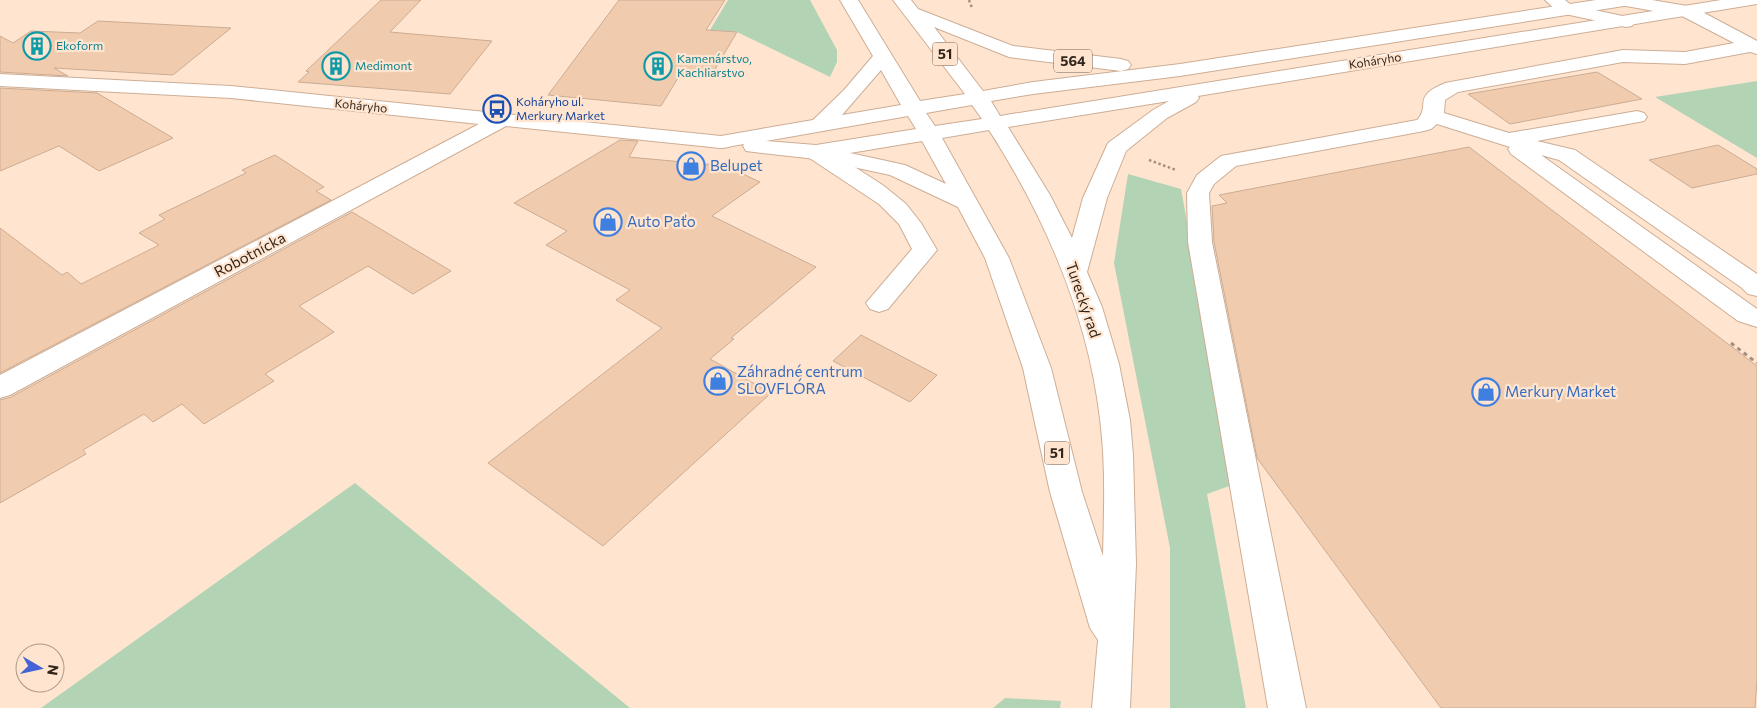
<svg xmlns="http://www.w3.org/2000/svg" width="1757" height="708" viewBox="0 0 1757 708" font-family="Commissioner,sans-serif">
	<rect width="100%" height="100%" fill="#ffe5d0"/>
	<!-- green -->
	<path fill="#b2d3b4" d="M728,0H810L837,50V62L830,77L737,32L710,30Z
		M1757,81V158L1655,97Z
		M1128,174L1181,189L1235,484L1207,494L1246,708H1170V548L1114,263Z
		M355,483L630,708H41Z
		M1005,698L1061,701L1060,708H993Z"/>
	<!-- building -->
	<path fill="#f1cbae" stroke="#cbac93" d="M381,0H421L390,32L492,41L450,94L298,82L309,72L306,71Z
		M619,0H725L706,30L737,32L711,76L681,73L661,106L548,95Z
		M98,21L231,28L173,75L54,68L68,76L0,72V36L13,43L31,31L80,33Z
		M1597,72L1642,99L1510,124L1468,94Z
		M0,88L97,93L173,138L99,171L59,146L0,171Z
		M620,140L638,141L629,157L726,166L760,182L712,216L816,267L731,338L734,339L710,359L771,393L603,546L488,463L662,328L616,300L630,290L546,245L567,231L514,203Z
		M1718,145L1757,169V174L1692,188L1649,160Z
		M1469,147L1757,366V680L1755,708H1441L1257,458L1214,242L1212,206L1227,203L1219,195Z
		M275,155L324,187L316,191L331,200L0,373V228L62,275L67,272L81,284L159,245L139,233L165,219L159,215L246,173L242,170Z
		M352,212L451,271L413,294L368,266L299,306L334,332L265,374L274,381L204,424L182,404L153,422L144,414L83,450L86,454L0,503V400L11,397Z
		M861,335L937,375L910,402L833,361Z"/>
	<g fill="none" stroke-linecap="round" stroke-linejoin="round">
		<!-- minor casing -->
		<g stroke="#cdad95" stroke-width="2">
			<path id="minor" d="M1545,0H1565L1571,5L1632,18L1635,22L1632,26L1626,27L1565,14L1559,13Z
				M1618,0H1652L1693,7L1757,41V54L1750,52L1685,64L1623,62L1458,92L1445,100L1444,113L1509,133L1637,111L1644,113L1647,117L1644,121L1537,141L1575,150L1757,274V296L1748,294L1742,288L1559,160L1541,155L1757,309V327L1738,321L1511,154L1508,149L1510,147L1437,124L1431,129L1424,131L1236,166L1214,184L1209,193L1212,242L1306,708H1268L1188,242L1187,193L1197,175L1221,156L1417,120C1427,110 1420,101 1427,94C1431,89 1439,86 1445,83L1623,50L1685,52L1734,43L1682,16L1626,6L1620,5Z
				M0,74L231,86L721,136L729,137L732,142L729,147L721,148L506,126L10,395L0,398V375L479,124L231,98L0,86Z
				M816,145L824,147L884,186L906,204L921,223L937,250L888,309L879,312L870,309L866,303L912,249L899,224L879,204L808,157L805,152L808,147Z"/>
		</g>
		<!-- major casing -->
		<g stroke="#cdad95" stroke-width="2">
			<path id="major" d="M840,0H858L920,101L965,94L893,0H911L918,9L1013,46L1121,59L1128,61L1131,65L1128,69L1121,71L1009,57L934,27L983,91L1033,82L1180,64L1596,0H1639L1636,4L1630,5L1180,76L1033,94L991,101L1000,116L1721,0H1757V4L1198,96L1199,98L1196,102L1167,118L1126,151L1107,198L1087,272L1102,307L1119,364L1130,420L1133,455L1136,564L1130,708H1092L1098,640L1090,628L1050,492L1023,368L985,258L958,207L890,175L816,159L754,152L746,151L743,146L744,144L721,148L713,147L710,142L713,137L721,136L813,120L844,90L873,56ZM881,70L901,105L842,115ZM1169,101L1153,110L1108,143L1083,198L1072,238L1050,195L1008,127ZM972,105L982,119L935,126L926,113ZM908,116L916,129L816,145L766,141ZM989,130C1045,217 1088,316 1100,419C1106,465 1104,511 1103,556L1082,492L1051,368L1009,258L942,138ZM922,141L946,184L905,165L850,153Z"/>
		</g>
		<!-- path-far1 -->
		<path stroke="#a49080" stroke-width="2.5" stroke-dasharray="2.5 2.5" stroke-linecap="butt" d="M969,0L972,8
			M1149,160L1176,170"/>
		<!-- path -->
		<path stroke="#a49080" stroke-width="3" stroke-dasharray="4 4" stroke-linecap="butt" d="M1731,343L1757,363"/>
		<!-- minor -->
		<use href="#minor" fill="#fff" fill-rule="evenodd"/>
		<!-- major -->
		<use href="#major" fill="#fff" fill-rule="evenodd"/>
	</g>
	<!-- icons -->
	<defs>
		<g id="building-ring" transform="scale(1.4375)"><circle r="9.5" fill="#ffe5d0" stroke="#0f9aa8" stroke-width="1.5"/><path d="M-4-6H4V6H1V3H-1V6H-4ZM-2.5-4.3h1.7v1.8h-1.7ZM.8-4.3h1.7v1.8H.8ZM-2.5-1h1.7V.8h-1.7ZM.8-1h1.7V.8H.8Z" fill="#0f9aa8"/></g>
		<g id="bus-ring" transform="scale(1.4375)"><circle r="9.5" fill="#ffe5d0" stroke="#1a4fb4" stroke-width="1.5"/><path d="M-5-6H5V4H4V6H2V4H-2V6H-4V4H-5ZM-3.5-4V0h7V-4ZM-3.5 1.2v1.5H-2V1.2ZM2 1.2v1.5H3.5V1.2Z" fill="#1a4fb4"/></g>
		<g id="shop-ring" transform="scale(1.4375)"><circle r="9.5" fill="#ffe5d0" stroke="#3f7fe0" stroke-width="1.5"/><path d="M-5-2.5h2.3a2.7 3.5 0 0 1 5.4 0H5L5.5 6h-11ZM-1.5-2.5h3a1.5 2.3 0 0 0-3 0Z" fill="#3f7fe0"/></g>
	</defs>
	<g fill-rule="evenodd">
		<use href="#building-ring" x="37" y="46"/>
		<use href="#building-ring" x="336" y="66"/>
		<use href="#building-ring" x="658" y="66"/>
		<use href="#bus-ring" x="497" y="109"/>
		<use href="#shop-ring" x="691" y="166"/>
		<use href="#shop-ring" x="608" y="222"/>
		<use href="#shop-ring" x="718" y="381"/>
		<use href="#shop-ring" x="1486" y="392"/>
	</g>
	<g text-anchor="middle" stroke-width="4.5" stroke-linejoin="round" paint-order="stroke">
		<!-- far-culture labels -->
		<g font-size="12" fill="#0d838f" stroke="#ffe5d0" text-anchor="start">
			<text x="56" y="50">Ekoform</text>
			<text x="677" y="63">Kamenárstvo,<tspan x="677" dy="14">Kachliarstvo</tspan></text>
			<text x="355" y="70">Medimont</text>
		</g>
		<!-- far-street labels -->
		<g font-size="12" fill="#32261c" stroke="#ffe5d0">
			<text transform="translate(1375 61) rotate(-9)" y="4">Koháryho</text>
			<text transform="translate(361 106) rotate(6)" y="4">Koháryho</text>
		</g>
		<!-- far-transit labels -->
		<g font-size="12" fill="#164399" stroke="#ffe5d0" text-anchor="start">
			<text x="516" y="106">Koháryho ul.<tspan x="516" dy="14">Merkury Market</tspan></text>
		</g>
		<!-- shield labels -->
		<g fill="#ffe5d0" stroke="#705f52" stroke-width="1">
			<rect x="932.5" y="42.5" width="25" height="23" rx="4"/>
			<rect x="1054" y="49.5" width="38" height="23" rx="4"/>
			<rect x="1044.5" y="441.5" width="25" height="23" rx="4"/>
		</g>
		<g font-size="14" font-weight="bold" fill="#32261c">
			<text x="945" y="59">51</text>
			<text x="1073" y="66">564</text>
			<text x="1057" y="458">51</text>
		</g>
		<!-- shop labels -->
		<g font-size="15" fill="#366cbe" stroke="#ffe5d0" text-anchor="start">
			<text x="710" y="171">Belupet</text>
			<text x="627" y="227">Auto Paťo</text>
			<text x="737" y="377">Záhradné centrum<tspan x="737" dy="17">SLOVFLÓRA</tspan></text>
			<text x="1505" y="397">Merkury Market</text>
		</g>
		<!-- street labels -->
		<g font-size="15" fill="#32261c" stroke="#ffe5d0">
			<text transform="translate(250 255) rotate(-28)" y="5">Robotnícka</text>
			<text transform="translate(1083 300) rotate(71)" y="5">Turecký rad</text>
		</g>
	</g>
	<!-- north arrow -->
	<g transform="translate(40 668) rotate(99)"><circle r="24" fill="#ffe5d0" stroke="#ad9988"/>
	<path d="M0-4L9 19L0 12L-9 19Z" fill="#4563d7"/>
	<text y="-8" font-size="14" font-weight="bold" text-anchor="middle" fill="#32261c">N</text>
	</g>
</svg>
